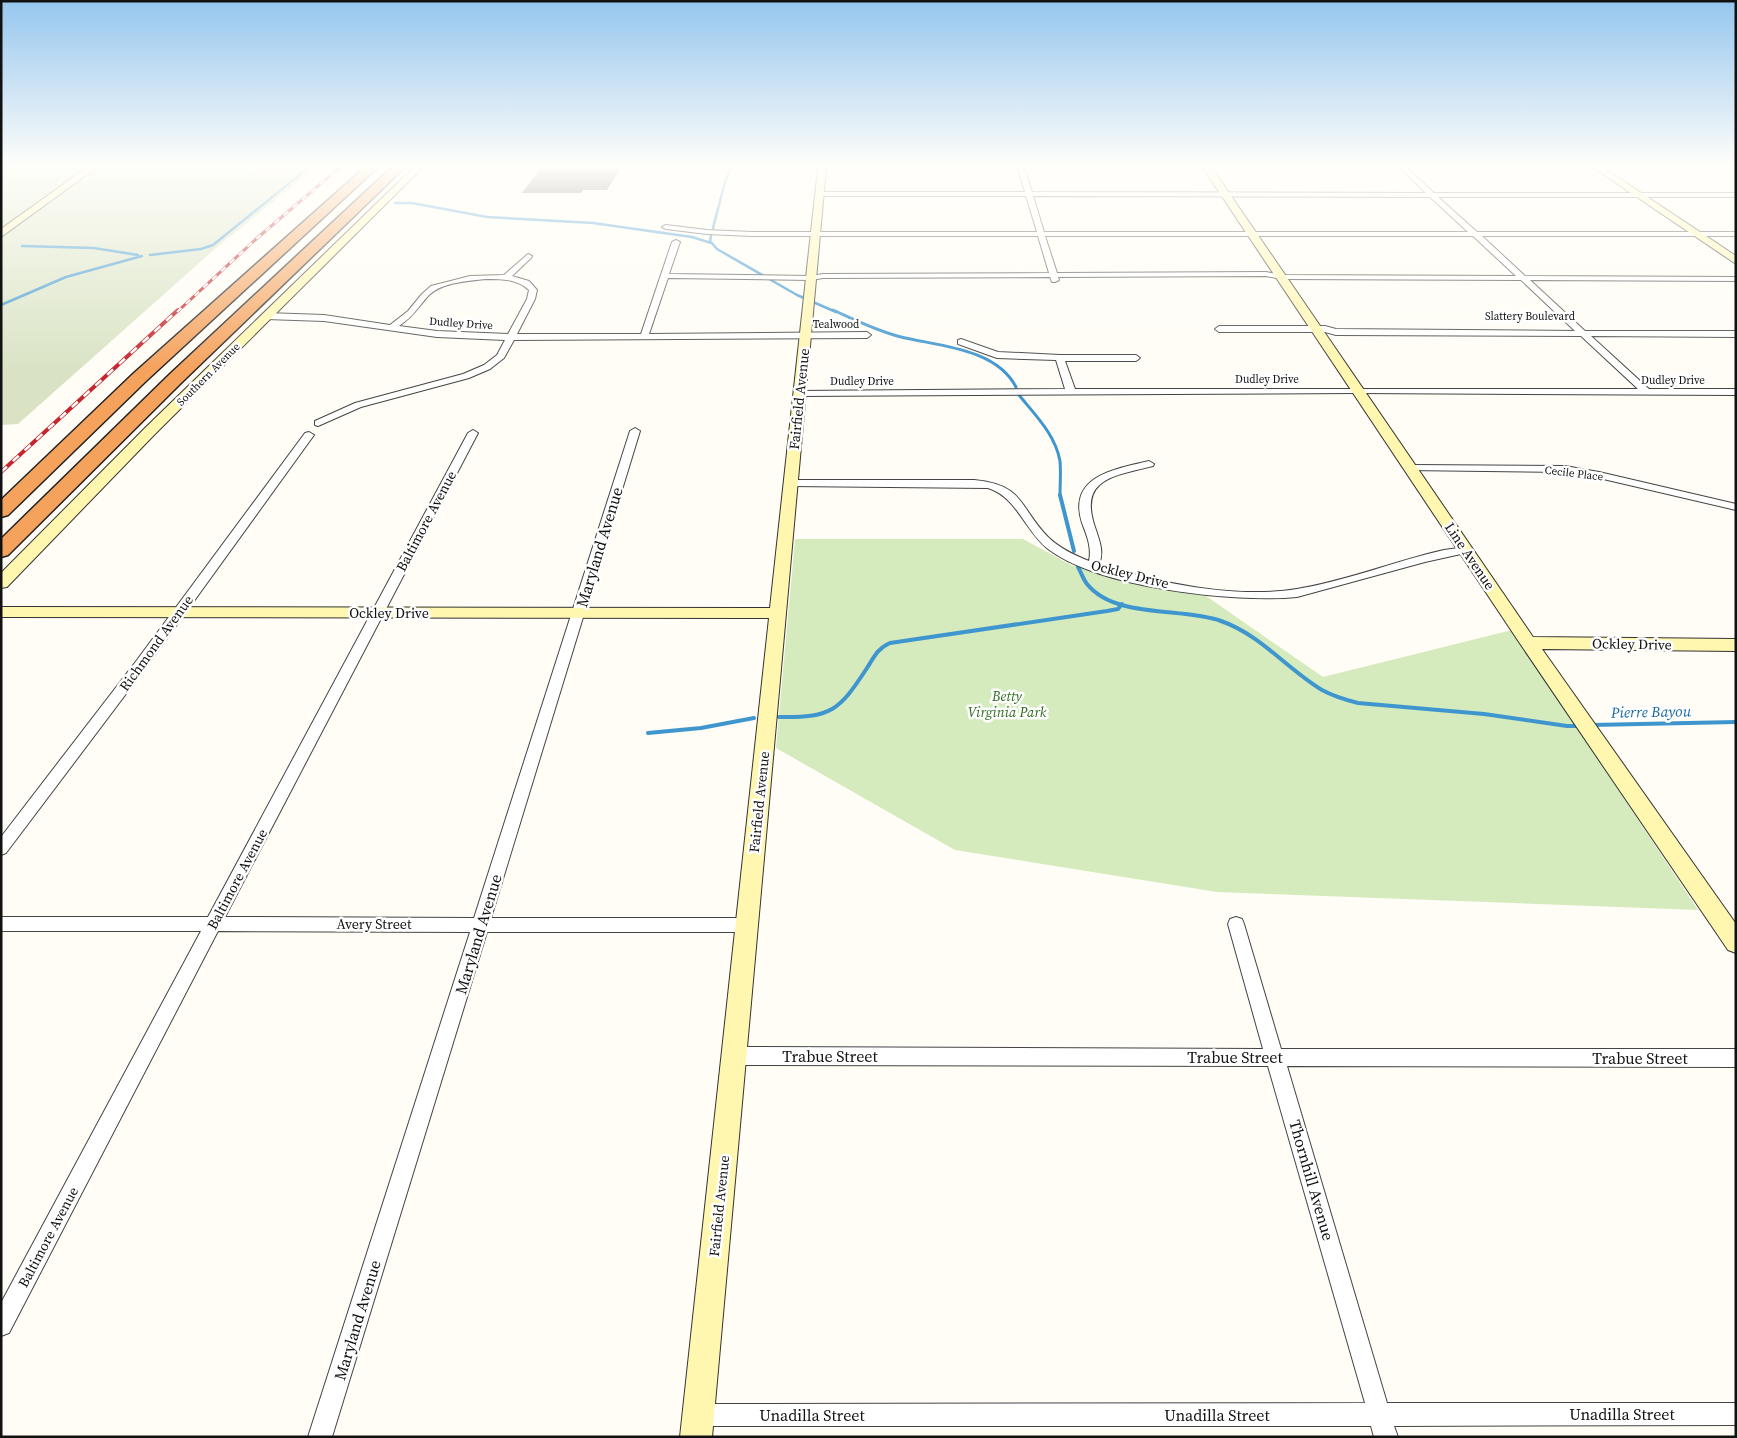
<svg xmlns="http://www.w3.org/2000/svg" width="1737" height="1438" viewBox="0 0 1737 1438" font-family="'Source Serif 4',serif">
	<rect width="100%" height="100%" fill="#fffdf5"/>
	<!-- green -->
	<path fill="#d5ebbd" d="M795,539H1023L1071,565L1166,589L1206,596L1323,677L1512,630L1698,910L1217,892L955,850L776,748Z"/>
	<!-- cemetery -->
	<path fill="#d9e3c4" d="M1,168H315L216,248L18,424L1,425Z"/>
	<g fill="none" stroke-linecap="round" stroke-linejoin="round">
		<!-- stream-far2 -->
		<path stroke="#3f96cf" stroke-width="2.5" d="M395,203H412L487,217L593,223L692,237L711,243
			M713,228L725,182L731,168
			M711,236L710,241L717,249L797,295L836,312
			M22,246L94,248L138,255
			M150,255L201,249L213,245L308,168
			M1,305L66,277L142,256"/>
		<!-- stream-far1 -->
		<path stroke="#3f96cf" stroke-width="3" d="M833,310C855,320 877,331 901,337C938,346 996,348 1016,387
			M1019,395C1035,415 1055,434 1060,461C1061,472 1060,485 1060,496"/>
		<!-- stream -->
		<path stroke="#3f96cf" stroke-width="4" d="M1060,495L1074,551
			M1078,567C1081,572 1083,579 1087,584C1115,619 1182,607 1221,621C1261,635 1287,669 1322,690C1333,696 1346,700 1358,703L1484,714L1567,726H1582
			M779,717C831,718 839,711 867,668C874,657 878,648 890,643L1107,611L1118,609L1122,604
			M1592,725L1736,722
			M648,733L701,728L754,718"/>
	</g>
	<!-- building -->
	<path fill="#5a524d" d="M541,168H621L607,190H583L581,193H522Z"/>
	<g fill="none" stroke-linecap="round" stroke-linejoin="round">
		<!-- street casing -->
		<g stroke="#444" stroke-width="2">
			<path id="street" d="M1018,168H1024L1032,192L1426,193L1400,168H1407L1434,193H1736V197H1438L1477,232H1736V236H1482L1525,276L1736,277V281L1530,280L1585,331H1736V337L1591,336L1649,389H1736V395L1357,393L799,396L796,395V391L1065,389L1056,360L997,358L958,344V340L961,339L998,352L1060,355H1136L1140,358L1136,361H1065L1075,389H1638L1581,336L1336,335L1325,332H1219L1215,329L1219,326H1325L1336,329L1575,331L1521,280L1282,279L1266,276L1058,277L1059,280L1055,282H1052L1050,277L823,278L811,280L668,278L649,334L867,332L871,335L867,338L514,340L504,358L490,369L469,378L361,407L318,426L315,425V421L355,403L463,374L484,365L497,355L505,340L437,337L324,321L266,319L262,316L266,313L324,315L390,325L408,311L422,294L431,286L470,276L504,275L528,254L532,256L531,258L512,276L529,281L537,290L535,299L517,334H641L672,242L676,240L680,242L669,274L811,276L823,274L1049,273L1038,236H752L707,234L666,229L662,227L666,225L707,230L752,232H1037L1026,196H819L816,194L819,192H1025ZM1033,196L1430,197L1468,232H1044ZM1045,236H1473L1516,276L1282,275L1266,272L1057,273ZM486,279C502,279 517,279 529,290L527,299L508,334L437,331L399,326C414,316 418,307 429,295C443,282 468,281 486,279Z
				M635,428L640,431L491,918H747L753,920L755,925L753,930L747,932H487L332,1437H308L470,932L218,931L9,1333L1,1336V1303L201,931H1V917H208L468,433L473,430L478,433L225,917L474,918L630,431Z
				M309,432L314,435L147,666L6,853L1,855V837L137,660L305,433Z
				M1149,461L1154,464L1153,466C1113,476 1077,479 1096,530C1100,542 1104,553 1099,564C1157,583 1236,599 1297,589C1347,581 1395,561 1444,550L1466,547L1472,550L1470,552L1425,562L1297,597C1234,603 1099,588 1048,549C1025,531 1017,497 988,488L790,486L785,483L790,480H974C1025,485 1018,506 1048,537C1059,548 1074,555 1089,561C1092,548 1087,536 1082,523C1067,476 1115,469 1149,461Z
				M1410,465L1565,466L1599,472L1736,504V510L1599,478L1565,472L1406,470L1405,468L1406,466Z
				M1236,917L1242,919L1244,924L1281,1049H1736V1067L1287,1066L1387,1403H1736V1425L1394,1426L1398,1437H1374L1371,1426H698L690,1423L687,1415L690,1407L698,1404L1365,1403L1268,1066L734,1065L728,1062L725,1056L728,1050L734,1047L1263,1049L1228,924L1230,919Z"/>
		</g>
		<!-- secondary casing -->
		<g stroke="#333" stroke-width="2">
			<path id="secondary" d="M86,168H96L1,237V229Z
				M413,168H422L155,434L7,587L1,588V573L145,428Z
				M818,168H826L712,1437H680L769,618L1,617V607L770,608Z
				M1203,168H1212L1533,637L1736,639V651L1542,649L1736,924V953L1728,950L1519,642Z
				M1594,168H1604L1736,256V264Z"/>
		</g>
		<!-- highway casing -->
		<g stroke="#222" stroke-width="3">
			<path id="highway" d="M364,168H377L146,381L8,515L1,517V500L134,373Z
				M391,168H404L182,382L8,555L1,557V539L170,374Z"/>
		</g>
		<!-- street -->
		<use href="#street" fill="#fff" fill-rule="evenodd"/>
		<!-- secondary -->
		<use href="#secondary" fill="#fff6b0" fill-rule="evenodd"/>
		<!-- highway -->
		<use href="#highway" fill="#f5a25d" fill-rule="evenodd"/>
		<!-- rail-far1 casing -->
		<g stroke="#c4262e" stroke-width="3">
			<path id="rail-far1" d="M177,312L255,240L339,168"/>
		</g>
		<!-- rail casing -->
		<g stroke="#c4262e" stroke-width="4">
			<path id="rail" d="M1,472L178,310"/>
		</g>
		<!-- rail-far1 -->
		<use href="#rail-far1" stroke="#fff" stroke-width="2" stroke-dasharray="6" stroke-linecap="butt"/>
		<!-- rail -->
		<use href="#rail" stroke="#fff" stroke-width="2.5" stroke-dasharray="8" stroke-linecap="butt"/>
	</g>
	<!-- sky -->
	<linearGradient id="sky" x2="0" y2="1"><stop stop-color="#95c6ee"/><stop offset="0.45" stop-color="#fffefa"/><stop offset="1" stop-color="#fffefa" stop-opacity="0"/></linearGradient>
	<rect width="1737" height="370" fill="url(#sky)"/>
	<g text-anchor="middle" stroke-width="5" stroke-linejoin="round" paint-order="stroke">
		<!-- far-street labels -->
		<g font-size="11" fill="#111" stroke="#fff">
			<text x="1530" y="320">Slattery Boulevard</text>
			<text transform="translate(461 323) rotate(4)" y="4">Dudley Drive</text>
			<text x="836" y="328">Tealwood</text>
			<text transform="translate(208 374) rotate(-45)" y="4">Southern Avenue</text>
			<text x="1267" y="383">Dudley Drive</text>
			<text x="1673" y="384">Dudley Drive</text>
			<text x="862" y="385">Dudley Drive</text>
			<text transform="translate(1574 473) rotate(7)" y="4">Cecile Place</text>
		</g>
		<!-- street labels -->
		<g font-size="14" fill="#111" stroke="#fff">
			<text transform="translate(799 399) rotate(-84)" y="5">Fairfield Avenue</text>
			<text transform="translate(426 521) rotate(-62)" y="5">Baltimore Avenue</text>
			<text transform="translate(1470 556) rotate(56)" y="5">Line Avenue</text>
			<text transform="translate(1130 574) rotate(14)" y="5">Ockley Drive</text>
			<text x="389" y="618">Ockley Drive</text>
			<text transform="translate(156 643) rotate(-54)" y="5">Richmond Avenue</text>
			<text transform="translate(1632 644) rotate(1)" y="5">Ockley Drive</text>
			<text transform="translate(759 802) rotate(-84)" y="5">Fairfield Avenue</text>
			<text transform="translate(237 879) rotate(-62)" y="5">Baltimore Avenue</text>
			<text x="374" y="929">Avery Street</text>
			<text transform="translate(719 1206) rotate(-84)" y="5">Fairfield Avenue</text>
			<text transform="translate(48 1237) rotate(-62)" y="5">Baltimore Avenue</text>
		</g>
		<!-- park labels -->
		<g font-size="14" font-style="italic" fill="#2f6b1f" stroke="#fff">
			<text x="1007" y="701">Betty<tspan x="1007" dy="16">Virginia Park</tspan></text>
		</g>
		<!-- water labels -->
		<g font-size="15" font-style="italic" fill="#1768a6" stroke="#fff">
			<text transform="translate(1651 712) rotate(-1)" y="5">Pierre Bayou</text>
		</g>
		<!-- near-street labels -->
		<g font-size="16" fill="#111" stroke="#fff">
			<text transform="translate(599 547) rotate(-73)" y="6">Maryland Avenue</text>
			<text transform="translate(478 934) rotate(-73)" y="6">Maryland Avenue</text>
			<text x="830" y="1062">Trabue Street</text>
			<text x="1235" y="1063">Trabue Street</text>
			<text x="1640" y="1064">Trabue Street</text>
			<text transform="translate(1312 1180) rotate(74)" y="6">Thornhill Avenue</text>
			<text transform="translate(357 1320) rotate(-73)" y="6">Maryland Avenue</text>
			<text x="1622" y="1420">Unadilla Street</text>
			<text x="812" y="1421">Unadilla Street</text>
			<text x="1217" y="1421">Unadilla Street</text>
		</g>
	</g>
	<!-- border -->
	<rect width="1737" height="1438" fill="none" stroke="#111111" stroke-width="5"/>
</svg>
